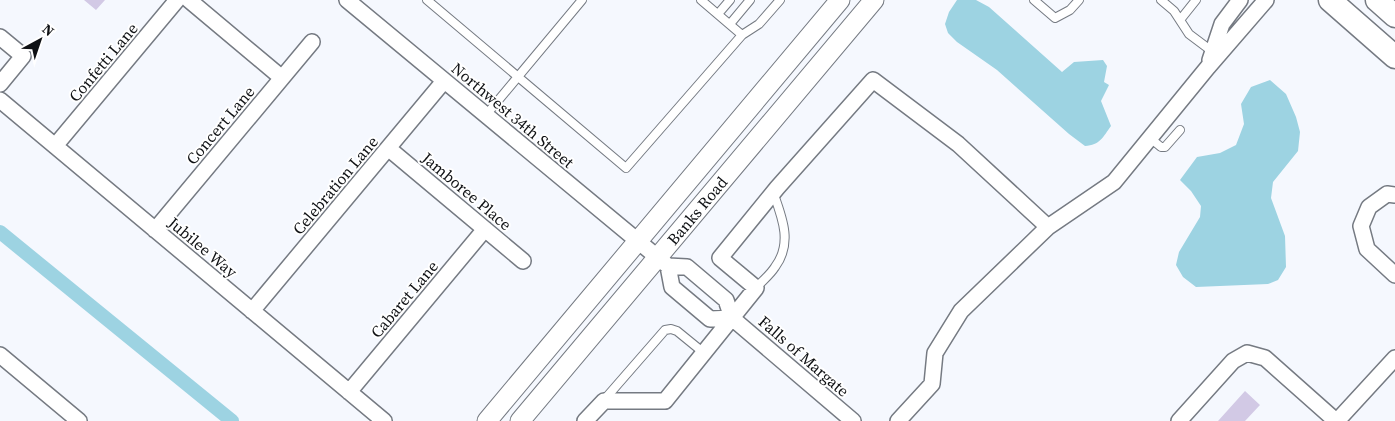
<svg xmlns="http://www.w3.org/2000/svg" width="1395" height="421" viewBox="0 0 1395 421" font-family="'Source Serif 4',serif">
	<rect width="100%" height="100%" fill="#f5f8fe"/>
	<!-- green -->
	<path fill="#d2c9e5" d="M84,0H105L96,10Z
		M1245,391L1260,405L1245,421H1218Z"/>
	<!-- water -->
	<path fill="#9dd3e2" d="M957,0H976L989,7L1062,72L1074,62L1103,60L1107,66L1104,82L1109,85L1101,101L1111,126C1103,137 1100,145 1085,146L1069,134L997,70L957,42L948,33L945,24L949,12Z
		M1270,80L1286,94L1296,117L1300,132L1298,151L1273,182L1271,198L1285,236L1286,267L1278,280L1268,284L1196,287L1183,277L1176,265L1179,252L1200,217L1201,206L1191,191L1180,180L1197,157L1220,153L1236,145L1244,124L1241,104L1251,87Z"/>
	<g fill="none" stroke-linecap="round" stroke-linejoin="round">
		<!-- canal -->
		<path stroke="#9dd3e2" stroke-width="14" d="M0,232L232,421"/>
		<!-- service casing -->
		<g stroke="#757a82" stroke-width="10">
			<path id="service" d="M427,0L626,168L742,35L701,0
				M1034,0L1055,18L1070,10L1079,0
				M1161,0L1174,11L1189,34L1213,52
				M718,14L730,0
				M1180,20L1196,0
				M730,24L750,0
				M742,35L759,24L780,0
				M486,115L582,0
				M1150,138L1161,147H1165L1180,130
				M756,288C762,281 770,275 775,267C793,243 782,217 773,192
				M604,400L665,330L671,329L677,331L704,353"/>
		</g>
		<!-- minor casing -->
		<g stroke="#757a82" stroke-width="18">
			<path id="minor" d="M189,0L282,78
				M347,0L668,266L687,267L726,300L732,318L853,421
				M0,37L23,56L0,84
				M1210,60L1222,24L1240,0
				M0,100L384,421
				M55,146L177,0
				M388,148L523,261
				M1395,195L1387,194L1369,207L1361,226L1367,249L1395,275
				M155,230L312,42
				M668,266L672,287L710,319L732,318
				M252,311L444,81
				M0,355L79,421
				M349,392L485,229
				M585,421L604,401H665L756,288L720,258L777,188L873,80L958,144L1048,227
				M898,421L932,384L935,353L961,311L1048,227L1114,182L1208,67L1266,0
				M1179,421L1233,361L1247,353L1265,358L1336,421
				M1337,421L1395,358"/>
		</g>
		<!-- tertiary casing -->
		<g stroke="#757a82" stroke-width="21">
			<g id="tertiary">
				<path d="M487,421L840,0"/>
				<path id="s1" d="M520,421L874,0"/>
			</g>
		</g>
		<!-- primary casing -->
		<g stroke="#757a82" stroke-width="25">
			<path id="primary" d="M1330,0L1395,57
				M1377,0L1395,16"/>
		</g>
		<!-- service -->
		<use href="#service" stroke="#fff" stroke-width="8"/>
		<!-- minor -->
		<use href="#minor" stroke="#fff" stroke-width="15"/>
		<!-- tertiary -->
		<use href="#tertiary" stroke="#fff" stroke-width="19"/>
		<!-- primary -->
		<use href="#primary" stroke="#fff" stroke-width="22"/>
	</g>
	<g text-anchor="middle" stroke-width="4" stroke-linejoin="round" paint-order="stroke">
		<!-- street labels -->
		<g font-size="16" fill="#0f1114" stroke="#fff">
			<text transform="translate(103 62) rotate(-50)" y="6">Confetti Lane</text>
			<text transform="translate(513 115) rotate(40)" y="6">Northwest 34th Street</text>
			<text transform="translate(220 125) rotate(-50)" y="6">Concert Lane</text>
			<text transform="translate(335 185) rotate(-50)" y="6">Celebration Lane</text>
			<text transform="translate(467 191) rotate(40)" y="6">Jamboree Place</text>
			<text dy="6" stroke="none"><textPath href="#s1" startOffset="275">Banks Road</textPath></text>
			<text transform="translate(203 247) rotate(40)" y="6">Jubilee Way</text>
			<text transform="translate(404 299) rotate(-50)" y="6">Cabaret Lane</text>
			<text transform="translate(804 356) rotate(41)" y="6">Falls of Margate</text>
		</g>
	</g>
	<!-- north arrow -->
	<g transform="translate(40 40) rotate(40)" stroke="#ffffff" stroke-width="4" paint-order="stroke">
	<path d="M0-4L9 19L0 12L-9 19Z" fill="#0f1114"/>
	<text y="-8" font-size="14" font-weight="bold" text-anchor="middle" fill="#0f1114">N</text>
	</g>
</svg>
